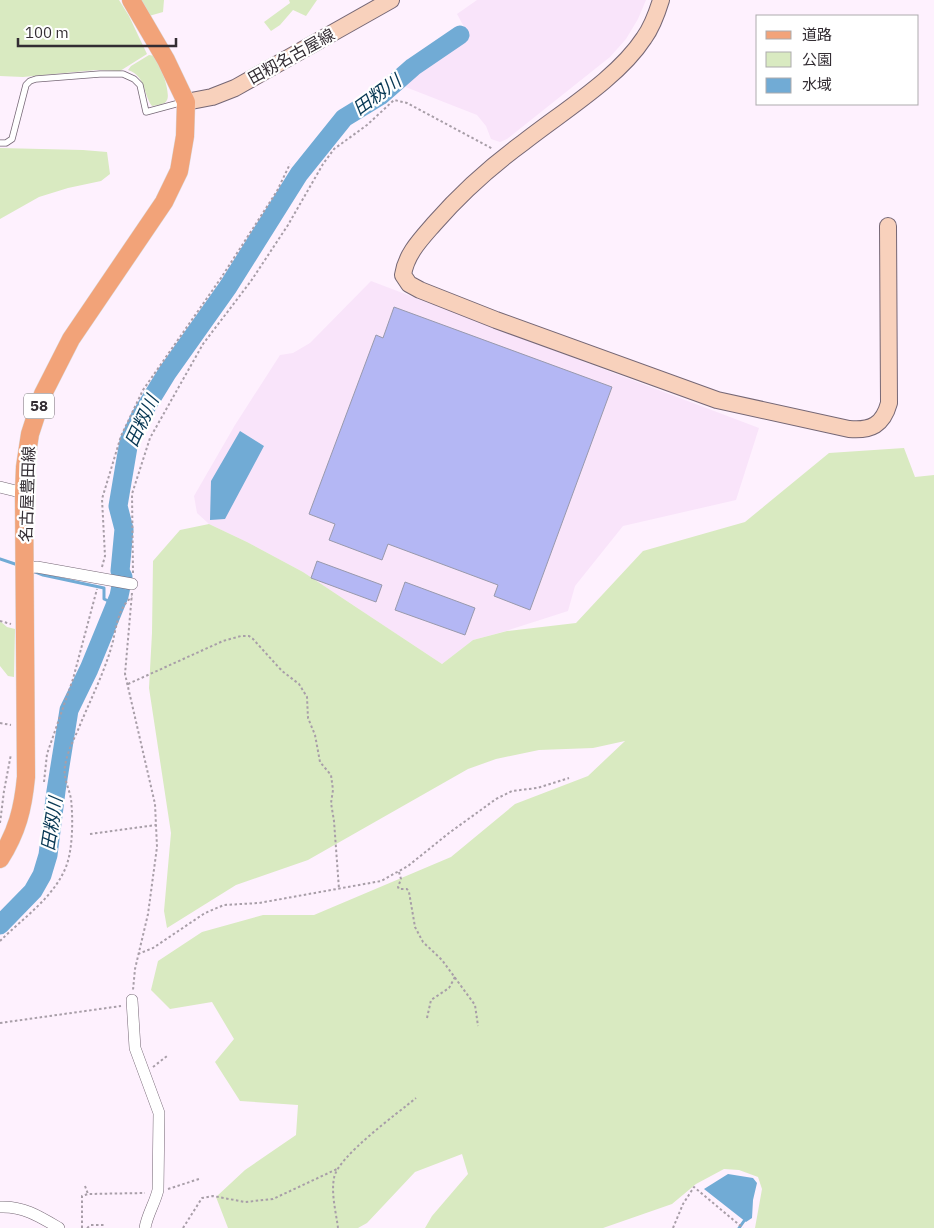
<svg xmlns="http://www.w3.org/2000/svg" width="934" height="1228" viewBox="0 0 934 1228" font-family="'IBM Plex Sans','Noto Sans JP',sans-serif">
	<rect width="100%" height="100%" fill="#fef1fe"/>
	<!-- built -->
	<path fill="#f9e4fa" d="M477,0H646L638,19L626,39L610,57L507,139L500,142L491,139L486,126L477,115L403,86L469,36L457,14Z
		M371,281L759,428L736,500L623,526L575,586L568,611L506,631L473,640L442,664L303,572L247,542L209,524L197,513L194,496L235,425L280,355L293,353L310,343Z"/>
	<!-- green -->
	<path fill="#d9eac1" d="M0,0H119L129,16L147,54L120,71L96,70L23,77L0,76Z
		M139,0H164L163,12L149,16Z
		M289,0H317L306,16L293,10L280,25L271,31L264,22L290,3Z
		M149,55L155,56C160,63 171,93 167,100C165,105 157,105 152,106C143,94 146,76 128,70L131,66Z
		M0,148L83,150L107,152L110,174L101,181L68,188L39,197L0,219Z
		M904,448L915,477L934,475V1228H755L762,1189L758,1177L739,1170L724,1169L696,1184L672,1204L603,1228H425L432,1216L468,1174L462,1154L415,1172L367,1223L358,1228H228L216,1197L245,1170L296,1135L298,1105L240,1101L215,1062L234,1039L212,1002L170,1009L151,990L158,961L202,932L263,915H314L451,857L515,804L588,776L625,741L593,748L539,750L496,759L468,769L308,860L236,885L167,928L164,911L171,833L149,688L152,633L153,561L180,530L209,524L247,542L303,572L442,664L473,640L507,631L576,623L643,551L745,522L829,453Z
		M0,621L7,627L15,629L14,677L8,676L0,666Z"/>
	<!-- water -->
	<path fill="#71abd5" d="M240,431L264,446L225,519L210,520L211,481Z
		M728,1174L753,1178L757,1183L753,1200L752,1218L746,1222L704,1189Z"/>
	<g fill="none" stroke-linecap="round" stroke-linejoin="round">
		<!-- stream -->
		<path stroke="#71abd5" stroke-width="3" d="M0,559L18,565
			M33,571L43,575L104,588V599L115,604
			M739,1228L744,1221"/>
		<!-- river -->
		<path stroke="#71abd5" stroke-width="19" d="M0,925L33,891L42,875L48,855L56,791L69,710L89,669L119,596L123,577L120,571L124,529L118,506L129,441L140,417L167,373L228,287L299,174L344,118L380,96L413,67L460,35"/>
	</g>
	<!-- building -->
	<path fill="#b4b7f4" stroke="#9899ac" d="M394,307L612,387L530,610L494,596L498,585L388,544L382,560L329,540L335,524L309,514L376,335L383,338Z
		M317,561L382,585L376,602L311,578Z
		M405,582L475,608L465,635L395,610Z"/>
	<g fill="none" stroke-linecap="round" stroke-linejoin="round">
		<!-- lane casing -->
		<g stroke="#756775" stroke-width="7">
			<path id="lane" d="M0,143H6L12,139L26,85L30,81L36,79L100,74H123L134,79L140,85L146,112L183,102"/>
		</g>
		<!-- street casing -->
		<g stroke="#756775" stroke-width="12">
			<path id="street" d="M0,487L24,493
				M25,568L37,567L132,584
				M132,1000L135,1048L159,1113L158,1190C155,1203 147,1215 145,1228
				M0,1207C23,1206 39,1216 59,1228"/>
		</g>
		<!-- secondary casing -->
		<g stroke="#756775" stroke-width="18">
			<path id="secondary" d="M661,0C657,13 652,27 644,38C618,78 562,112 524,142C491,166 461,193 434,224C421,239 406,254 403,275L409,284L420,290L496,320L717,400L849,429C871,431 883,425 889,403L888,226
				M186,102L212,97L235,88L391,0"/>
		</g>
		<!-- primary casing -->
		<g stroke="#dad9da" stroke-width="19">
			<path id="primary" d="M0,859C17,832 23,809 26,777L24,493L25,467L30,434L43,394L71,339L164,202L179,171L185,136L186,102L166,60L131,0"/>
		</g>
		<!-- path -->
		<path stroke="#a89ea8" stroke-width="2" stroke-dasharray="2.5 2.5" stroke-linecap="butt" d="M102,567L105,556L102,499L121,436L143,390L221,278L277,191L290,164
			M133,573L132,494L150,438L203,344L251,281L288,225L323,164L334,149L367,125L394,100L407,103L493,149
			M132,593L125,674L155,804L157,847L148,914L135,969L133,990
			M0,621L11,624
			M128,684L223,641L241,636H249L253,639L282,671L299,684L307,697L308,718L315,735L320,762L331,775L333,790L331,803L334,821L339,889
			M0,723L11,725
			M44,782L47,754L73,679L97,589
			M0,823L4,791L11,754
			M90,834L156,825
			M399,872L401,879L398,887L399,889H407L409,892L415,927L423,942L442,960L475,1005L478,1026
			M0,941C23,918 56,896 67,864C73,846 73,817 71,799C69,788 63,778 65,766C67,753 73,741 78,730C90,700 105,672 113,641C116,627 119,606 132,597
			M138,954L153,948L205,913L224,905L259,903L381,881L408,866L449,833L496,799L512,791L537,788L569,778
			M427,1018L431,1000L449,988L455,977
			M0,1023L121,1006
			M153,1067L167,1056
			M85,1186L88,1194
			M168,1189L199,1179
			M82,1228V1196L88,1194L145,1193
			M87,1228L91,1225H104
			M183,1228L202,1198L213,1196L245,1202L273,1199L337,1169
			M338,1228C336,1212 331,1194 334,1178C337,1157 398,1113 416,1098
			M673,1228L683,1204L694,1187L743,1228"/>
		<!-- lane -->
		<use href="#lane" stroke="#fff" stroke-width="5.5"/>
		<!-- street -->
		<use href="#street" stroke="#fff" stroke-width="11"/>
		<!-- secondary -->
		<use href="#secondary" stroke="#f8d1bc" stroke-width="16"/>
		<!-- primary -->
		<use href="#primary" stroke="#f2a379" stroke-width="18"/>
	</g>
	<g text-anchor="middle" stroke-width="4.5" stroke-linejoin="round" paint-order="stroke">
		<!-- shield labels -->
		<rect fill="#fff" stroke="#706c70" stroke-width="1" x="24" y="393.5" width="30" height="25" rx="4"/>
		<g font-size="15" font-weight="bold" fill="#332d33">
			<text x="39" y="411">58</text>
		</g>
		<!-- street labels -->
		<g font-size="16" fill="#332d33" stroke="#fff">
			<text transform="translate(291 56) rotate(-29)" y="6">田籾名古屋線</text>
			<text transform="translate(27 494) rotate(-88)" y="6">名古屋豊田線</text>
		</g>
		<!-- water labels -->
		<g font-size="18" font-style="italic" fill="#063753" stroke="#fff">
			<text transform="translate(377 95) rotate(-36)" y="6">田籾川</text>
			<text transform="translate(142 421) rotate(-65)" y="6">田籾川</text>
			<text transform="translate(52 824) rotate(-81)" y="6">田籾川</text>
		</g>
	</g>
	<!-- legend -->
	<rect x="756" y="15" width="162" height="90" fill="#ffffff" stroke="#adabad"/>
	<rect x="766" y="31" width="25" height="8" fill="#f2a379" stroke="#adabad"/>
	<text x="802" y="40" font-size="15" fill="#332d33">道路</text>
	<rect x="766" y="52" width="25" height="15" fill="#d9eac1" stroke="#adabad"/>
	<text x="802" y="65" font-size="15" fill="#332d33">公園</text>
	<rect x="766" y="78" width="25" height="15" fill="#71abd5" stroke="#adabad"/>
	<text x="802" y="90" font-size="15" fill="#332d33">水域</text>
	<!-- scale -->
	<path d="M18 38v8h158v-8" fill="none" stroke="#332d33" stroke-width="2.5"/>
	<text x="25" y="38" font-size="15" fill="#332d33" stroke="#ffffff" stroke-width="4" paint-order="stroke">100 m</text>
</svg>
